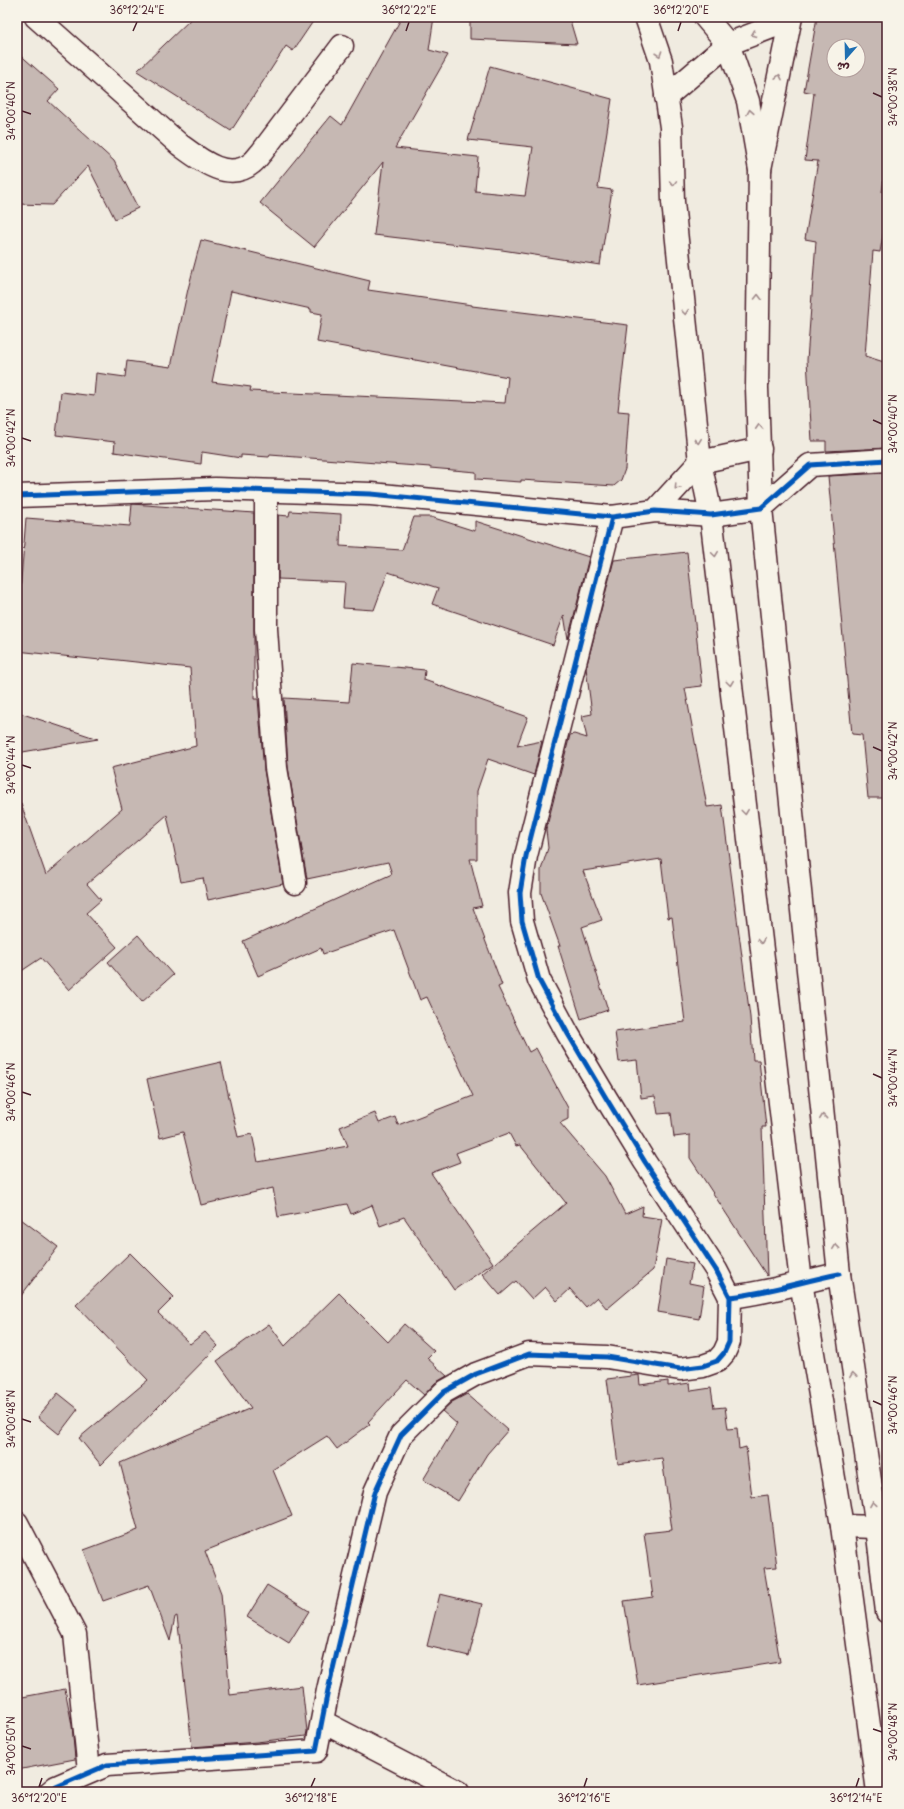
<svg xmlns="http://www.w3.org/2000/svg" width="904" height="1809" viewBox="0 0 904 1809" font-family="'Playpen Sans','Playpen Sans Arabic',sans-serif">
	<rect width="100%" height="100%" fill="#f0ebe0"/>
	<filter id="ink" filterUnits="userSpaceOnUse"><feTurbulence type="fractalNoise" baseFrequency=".025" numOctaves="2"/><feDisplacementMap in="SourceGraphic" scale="8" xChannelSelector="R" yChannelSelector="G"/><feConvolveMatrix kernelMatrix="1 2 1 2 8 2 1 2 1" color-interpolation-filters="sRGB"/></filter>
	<g filter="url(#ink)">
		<!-- building -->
		<path fill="#c6b8b3" stroke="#4a1f2b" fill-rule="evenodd" d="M193,17H316L293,51L286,46L231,131L137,71Z
			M402,17H434L429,50L448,55L395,148L478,157L475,191L525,196L533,147L468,140L490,66L612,99L598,188L612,190L600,265L502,250L374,235L383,162L314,247L260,203L331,116L342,125Z
			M470,17H569L577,44L470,39Z
			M817,17H887V156L882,192H887V213L880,252L873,251L865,356L887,363V448L826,451V441H812L807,360L816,241L805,239L818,161L805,160L814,93L804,91ZM834,46H858V70H834Z
			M17,52L59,89L48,101L114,161L138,208L115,219L88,166L52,205L17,204Z
			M201,240L370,281L368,290L472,305V306L628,325L618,411L629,412L625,469L621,480L614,486L521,480V482L476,479V472L430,468V467L270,455L269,457L241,455V458L202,452L201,464L114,452L115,442L56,435L61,392L94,396L96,373L125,377L127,361L171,367L188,289ZM231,291L311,309V312L322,314L317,342L508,377L505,403L250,391L251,387L212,382Z
			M887,473V798H868L862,735L852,734L828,476Z
			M132,504L254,513V699H258L264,770L283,884L208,900L203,878L181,882L167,815L87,884L101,900L86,913L117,947L69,990L41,958L17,974V805L21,804L46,875L122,809L111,768L196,746L190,668L100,658V660L17,651V630L26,518L130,526Z
			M290,511L341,514L340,546L402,550L414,517H431L475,531V521L589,557L568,639L564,615L553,645L432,604L438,588L388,572L374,610L343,608L345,582L278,579V515L289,516Z
			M687,552L702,686L685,688L707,807L722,805L750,1017L753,1060H759L766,1127H762L767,1276L690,1158V1135L674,1137L671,1113L658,1114L655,1096L641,1098L637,1060L619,1062L615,1032L685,1022L672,917L668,918L661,859L583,871L602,920L582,927L608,1010L581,1019L558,946H560L541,893V870L548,848L546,830L570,735L574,734L587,738L582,716L592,714L586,668L614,560Z
			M353,663L425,670L424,680L528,717L517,746L542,741L534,775L488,759L477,791V859H470L482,906L473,908L502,985L498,987L529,1052L536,1048L568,1108V1119L560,1123L605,1176L625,1214L643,1206L642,1216L662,1219L653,1270L607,1309L597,1297L586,1307L570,1289L557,1301L545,1287L532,1299L516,1281L500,1295L482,1274L566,1203L520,1145L516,1146L509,1133L456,1153L460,1162L431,1173L493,1263L454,1290L404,1217L380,1226L372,1205L351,1214L347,1204L278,1217L273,1188L201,1205L183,1132L160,1138L147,1079L221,1062L238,1137L252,1134L258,1162L348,1146L340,1127L375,1113L379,1123L395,1117L398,1125L473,1096L427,997L420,1000L394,930L323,954L321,948L258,976L243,941L392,874L388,862L307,879L288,767L284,698L349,702Z
			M17,712L98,739L17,753Z
			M138,935L173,975L142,1002L108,962Z
			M17,1216L58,1247L17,1301Z
			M130,1253L174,1297L158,1313L190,1344L205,1332L218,1346L101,1465L79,1438L148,1380L76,1305Z
			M666,1259L693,1264L689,1283L704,1286L699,1319L658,1312Z
			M339,1293L388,1342L404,1324L434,1351L427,1358L447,1376L435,1383L424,1395L407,1380L368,1422L370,1424L337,1449L327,1436L273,1470L292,1516L205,1551L221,1593L230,1695L302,1686L307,1731L306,1736L257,1742L192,1747L177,1616L175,1617L170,1641L149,1585L103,1601L84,1550L138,1530L120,1463L251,1408L217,1361L269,1324L285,1346Z
			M639,1375L640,1385L668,1381V1386L690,1383L691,1391L711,1388L714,1408L725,1407L728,1429L737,1428L739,1449L746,1447L752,1497L768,1495L777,1567L764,1568L780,1662L638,1685L624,1601L653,1597L644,1533L672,1530L662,1458L618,1464L607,1379Z
			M58,1393L78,1409L59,1434L38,1417Z
			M467,1394L508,1430L487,1454L458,1501L423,1480L457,1424L442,1411L452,1402Z
			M267,1585L309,1611L289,1643L247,1617Z
			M440,1594L482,1604L469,1656L427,1646Z
			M65,1689L72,1725L75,1759L17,1770V1698Z"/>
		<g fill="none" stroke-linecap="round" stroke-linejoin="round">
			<!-- minor casing -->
			<g stroke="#4a1f2b" stroke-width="25">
				<path id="minor" d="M36,17L180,145C199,159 228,183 252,163C256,160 259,155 262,152L342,46
					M666,97L728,44L790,20
					M760,169L791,17
					M266,492V629L276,768L295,883
					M612,517L526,856L520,893L522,921L539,980L568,1034L606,1098L645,1162L716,1270L730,1297C768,1293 803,1281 839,1274
					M17,1523L75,1634L89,1771
					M323,1722L458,1792
					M50,1792L56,1787L107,1765L316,1751L328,1690L375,1492L401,1435L444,1392L476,1374L529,1354L607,1357L680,1369L703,1366L717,1361L724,1353L729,1342L730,1297"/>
			</g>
			<!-- tertiary casing -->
			<g stroke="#4a1f2b" stroke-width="25">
				<path id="tertiary" d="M17,496L215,489L371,494L612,517L655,511L711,515L761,508L810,465L887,460
					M655,511L700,462L760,449
					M842,1526L877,1527L887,1532"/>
			</g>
			<!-- secondary casing -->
			<g stroke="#4a1f2b" stroke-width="25">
				<path id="secondary" d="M646,17L661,61L671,127L673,202L700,462L711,515L801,1282L842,1526L878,1792
					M705,17L728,44L748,101L760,170L757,388L761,508L839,1274L877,1527L887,1612"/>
			</g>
			<!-- minor -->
			<use href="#minor" stroke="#f7f3e8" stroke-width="22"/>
			<!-- tertiary -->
			<use href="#tertiary" stroke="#f7f3e8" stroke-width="22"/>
			<!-- secondary -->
			<use href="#secondary" stroke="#f7f3e8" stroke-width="22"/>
			<!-- cycleway casing -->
			<g stroke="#f7f3e8" stroke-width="8">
				<path id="cycleway" d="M17,496L215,489L371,494L612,517L655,511L711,515L761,508L810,465L887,460
					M612,517L526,856L520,893L522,921L539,980L568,1034L606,1098L645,1162L716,1270L730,1297C768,1293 803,1281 839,1274
					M50,1792L56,1787L107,1765L316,1751L328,1690L375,1492L401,1435L444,1392L476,1374L529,1354L607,1357L680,1369L703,1366L717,1361L724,1353L729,1342L730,1297"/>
			</g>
			<!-- cycleway -->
			<use href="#cycleway" stroke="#0057b8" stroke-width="5"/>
		</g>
		<!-- one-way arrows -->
		<defs><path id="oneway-chevron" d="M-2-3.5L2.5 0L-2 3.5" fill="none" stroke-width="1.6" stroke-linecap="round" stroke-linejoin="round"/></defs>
		<g stroke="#a0898a">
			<use href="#oneway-chevron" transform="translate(754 34) rotate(159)"/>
			<use href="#oneway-chevron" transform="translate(659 54) rotate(71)"/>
			<use href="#oneway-chevron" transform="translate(779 77) rotate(-78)"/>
			<use href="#oneway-chevron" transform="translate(750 112) rotate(-100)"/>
			<use href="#oneway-chevron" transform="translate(673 183) rotate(88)"/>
			<use href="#oneway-chevron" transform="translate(758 297) rotate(-89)"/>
			<use href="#oneway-chevron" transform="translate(685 312) rotate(84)"/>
			<use href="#oneway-chevron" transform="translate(759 427) rotate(-93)"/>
			<use href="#oneway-chevron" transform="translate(698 441) rotate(84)"/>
			<use href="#oneway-chevron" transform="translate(677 487) rotate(133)"/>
			<use href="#oneway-chevron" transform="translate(715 554) rotate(83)"/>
			<use href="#oneway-chevron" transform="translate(730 683) rotate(83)"/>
			<use href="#oneway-chevron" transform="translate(745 812) rotate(83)"/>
			<use href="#oneway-chevron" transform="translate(761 941) rotate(83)"/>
			<use href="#oneway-chevron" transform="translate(823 1117) rotate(-96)"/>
			<use href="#oneway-chevron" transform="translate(836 1247) rotate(-96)"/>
			<use href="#oneway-chevron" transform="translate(853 1375) rotate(-98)"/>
			<use href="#oneway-chevron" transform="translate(873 1504) rotate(-99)"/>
		</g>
	</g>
	<!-- ticks -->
	<path fill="none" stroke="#4a1f2b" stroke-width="1.5" d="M133,31L137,22M406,31L409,22M678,31L681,22M873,93L882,97M22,111L31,114M873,420L882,424M22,438L31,441M873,747L882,751M22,765L31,768M873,1074L882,1078M22,1092L31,1095M873,1401L882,1405M22,1419L31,1422M873,1729L882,1732M22,1746L31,1749M39,1787L42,1778M311,1787L315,1778M584,1787L587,1778M856,1787L859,1778"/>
	<!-- margin -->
	<rect width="904" height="1809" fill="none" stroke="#f7f3e8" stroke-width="44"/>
	<!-- north arrow -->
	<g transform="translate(846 58) rotate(200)"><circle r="19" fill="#f7f3e8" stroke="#b29e9c"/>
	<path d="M0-3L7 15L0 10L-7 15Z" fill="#1f6fb2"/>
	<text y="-6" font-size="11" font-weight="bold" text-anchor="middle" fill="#4a1f2b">ش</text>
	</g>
	<rect x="22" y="22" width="860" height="1765" fill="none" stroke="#4a1f2b" stroke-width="1.5"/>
	<g font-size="10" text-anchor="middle" fill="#4a1f2b">
		<text x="137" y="14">36°12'24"E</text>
		<text x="409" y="14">36°12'22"E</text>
		<text x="681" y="14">36°12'20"E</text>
		<text transform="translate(893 97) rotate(-90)" y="4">34°00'38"N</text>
		<text transform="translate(11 111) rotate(-90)" y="4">34°00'40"N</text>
		<text transform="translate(893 424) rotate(-90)" y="4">34°00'40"N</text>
		<text transform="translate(11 438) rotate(-90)" y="4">34°00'42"N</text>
		<text transform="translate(893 751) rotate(-90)" y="4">34°00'42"N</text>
		<text transform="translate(11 765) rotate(-90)" y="4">34°00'44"N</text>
		<text transform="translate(893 1078) rotate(-90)" y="4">34°00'44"N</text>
		<text transform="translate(11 1092) rotate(-90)" y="4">34°00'46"N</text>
		<text transform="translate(893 1405) rotate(-90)" y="4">34°00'46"N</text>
		<text transform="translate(11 1419) rotate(-90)" y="4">34°00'48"N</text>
		<text transform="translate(893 1732) rotate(-90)" y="4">34°00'48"N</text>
		<text transform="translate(11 1746) rotate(-90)" y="4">34°00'50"N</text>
		<text x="39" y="1802">36°12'20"E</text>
		<text x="311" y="1802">36°12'18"E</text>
		<text x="584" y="1802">36°12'16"E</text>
		<text x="856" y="1802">36°12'14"E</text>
	</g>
</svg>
